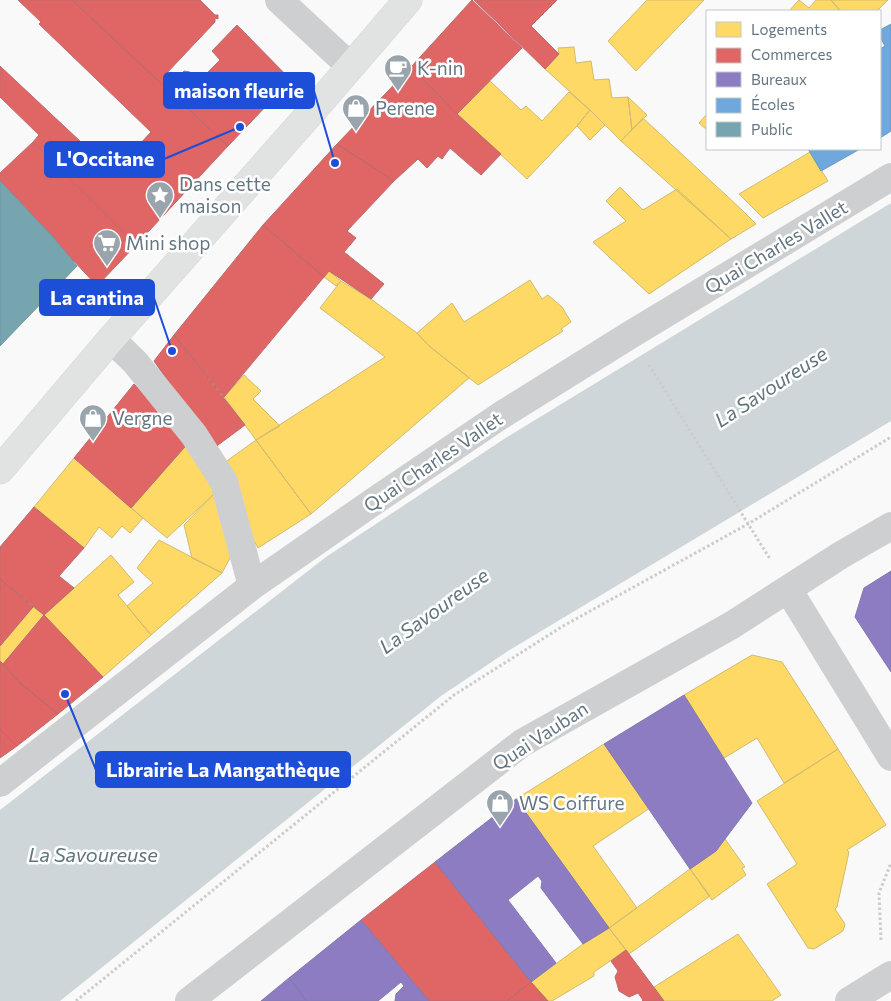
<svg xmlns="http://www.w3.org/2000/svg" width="891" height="1001" viewBox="0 0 891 1001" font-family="Commissioner,sans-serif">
	<rect width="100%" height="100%" fill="#f9f9f9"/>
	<!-- water -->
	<path fill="#ced6d9" d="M891,203V421L508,651L441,696L60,1001H0V810L326,557L507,437Z"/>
	<!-- homes -->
	<path fill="#ffd966" stroke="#d1bb6f" d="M647,0H704L636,71L608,41Z
		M799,0L809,8L816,0H831L839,10L837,11H789Z
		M831,0H888L877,11H841Z
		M574,47L576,63L591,61L594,80L609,79L612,98L628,97L632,130L621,141L590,110L545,69L559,54L558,48Z
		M490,81L521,110L526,106L542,121L569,92L590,110L577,126L527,179L457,114Z
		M628,97L647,115L632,130Z
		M590,110L605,125L590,140L577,126Z
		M707,114V130L699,123Z
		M643,118L742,210L756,224L731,239L621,141Z
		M810,152L828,181L763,218L739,194Z
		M620,187L643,210L677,189L731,239L649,294L593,242L626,221L606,201Z
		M329,271L341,281L336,286L324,277Z
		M530,280L542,299L548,295L562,307L571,322L561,329L563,331L478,385L428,345L417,333L452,303L464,322Z
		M341,281L371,299L417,333L428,345L469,378L311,514L256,440L385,357L320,308Z
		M244,375L261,391L253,399L280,426L256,440L224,397Z
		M256,440L311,514L258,548L250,534L224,463Z
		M190,441L215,493L167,538L131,508Z
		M74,458L143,518L130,533L122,526L112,538L99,527L84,548L34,507Z
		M215,493L231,556L222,573L192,558L184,525Z
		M159,540L222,573L151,635L127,606L153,583L137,568Z
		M111,555L134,582L118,595L151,635L103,677L44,615Z
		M33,607L44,615L3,664L0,661V646Z
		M752,655L782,662L838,749L784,783L757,738L724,758L684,695Z
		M604,744L650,808L593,846L637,908L609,928L516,799Z
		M838,749L886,825L847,850L849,852L837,907L835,909L845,924L843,931L814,949L808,948L767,884L797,864L757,801Z
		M725,839L745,867L742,868L746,875L712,900L690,869L716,851Z
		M690,869L710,896L629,954L609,928Z
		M609,928L626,950L594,972V976L552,1001H548L531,982L583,944Z
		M738,934L781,995L772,1001H664L654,987Z"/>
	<!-- shops -->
	<path fill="#e06666" stroke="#bb6b6f" d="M18,0H72L228,146L136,245L33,142L39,135L0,97V66L98,158L107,148L123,162L151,132L39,24L41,22Z
		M72,0H200L215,15H218V19L215,18V22L164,76L178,78L184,71L190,72L171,93Z
		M472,0L522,48L457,114L411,67Z
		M474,0H557L531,26L559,54L545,69Z
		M237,25L291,80L228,146L171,93L190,72L199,81L220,60L212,51Z
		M411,67L457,114L501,154L481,175L450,148L442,159L438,156L427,168L418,159L394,181L337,144Z
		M33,142L136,245L97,286L0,181V173Z
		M337,144L394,181L347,231L356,238L344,252L384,284L371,299L329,271L324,277L263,225Z
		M263,225L324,277L224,397L174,335Z
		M174,335L245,425L214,448L154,361Z
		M134,384L190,441L131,508L74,458Z
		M34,507L84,548L59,576L74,588L44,615L0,579V547Z
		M0,579L33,607L0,646Z
		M44,615L103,677L58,714L20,683L3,664Z
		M0,661L20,683L58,714L17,746L0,729Z
		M0,729L17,746L0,758Z
		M435,862L531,982L507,1001H429L361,920Z
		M626,950L629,954L664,1001H642L643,1000L638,993L629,997L619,991L615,977L618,971L611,961Z
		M531,982L548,1001H507Z"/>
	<!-- offices -->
	<path fill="#8e7cc3" stroke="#827ab0" d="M891,571V672L855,617L864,588Z
		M684,695L752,803L716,851L690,869L604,744Z
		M516,799L609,928L583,944L541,888L542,881L538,876L508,900L556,963L531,982L435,862Z
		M361,920L429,1001H395L396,994L404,986L401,982L378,1001H307L289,978Z
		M289,978L307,1001H261Z"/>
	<!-- schools -->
	<path fill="#6fa8dc" stroke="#6c99c1" d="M891,24V131L880,138V49L885,46L880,37V30Z
		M808,149H860L821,171Z"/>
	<!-- public -->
	<path fill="#76a5af" stroke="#7197a2" d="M0,181L53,237L77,266L0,346Z"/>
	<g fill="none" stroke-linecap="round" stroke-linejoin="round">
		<!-- major casing -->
		<g stroke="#d5d6d7" stroke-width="29">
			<path id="major" d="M0,470L111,339L322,100L408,0"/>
		</g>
		<!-- path -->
		<path stroke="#cbcccd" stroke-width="3" stroke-dasharray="2.5 2.5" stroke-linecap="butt" d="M649,365L770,559
			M881,940L879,893L891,863
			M76,1001L454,695L563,626L748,524L891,437"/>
		<!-- minor -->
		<path stroke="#cecfd0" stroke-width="28" d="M279,0L350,66
			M111,339L135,362L194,435L224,482L252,586
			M788,589L891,757
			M0,783L252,586L373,502L500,416L630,335L891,177
			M189,1001L522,743L732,625L841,555L891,526
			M849,1001L891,975"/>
		<!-- major -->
		<use href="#major" stroke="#e1e2e2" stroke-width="28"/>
	</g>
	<!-- icons -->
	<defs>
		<g id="cafe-pin" transform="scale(1.4375)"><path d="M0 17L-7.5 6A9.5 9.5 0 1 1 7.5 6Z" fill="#99a4ac" stroke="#fff"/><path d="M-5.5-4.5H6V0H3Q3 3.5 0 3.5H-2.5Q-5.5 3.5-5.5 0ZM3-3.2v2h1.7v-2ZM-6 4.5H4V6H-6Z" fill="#fff"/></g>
		<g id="shop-pin" transform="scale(1.4375)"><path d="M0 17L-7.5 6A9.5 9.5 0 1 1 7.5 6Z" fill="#99a4ac" stroke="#fff"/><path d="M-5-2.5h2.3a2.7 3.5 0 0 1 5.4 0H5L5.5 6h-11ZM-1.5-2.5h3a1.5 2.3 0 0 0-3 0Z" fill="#fff"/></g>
		<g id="sight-pin" transform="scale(1.4375)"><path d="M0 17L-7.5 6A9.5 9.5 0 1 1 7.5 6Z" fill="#99a4ac" stroke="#fff"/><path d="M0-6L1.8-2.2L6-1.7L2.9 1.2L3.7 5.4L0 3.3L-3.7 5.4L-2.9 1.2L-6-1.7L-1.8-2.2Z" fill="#fff"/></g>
		<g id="supermarket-pin" transform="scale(1.4375)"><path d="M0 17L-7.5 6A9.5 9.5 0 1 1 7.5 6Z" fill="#99a4ac" stroke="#fff"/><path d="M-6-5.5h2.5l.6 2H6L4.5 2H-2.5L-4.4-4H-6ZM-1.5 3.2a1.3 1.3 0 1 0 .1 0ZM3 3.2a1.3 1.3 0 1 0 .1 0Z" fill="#fff"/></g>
	</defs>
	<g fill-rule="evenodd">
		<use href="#cafe-pin" x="398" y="68"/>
		<use href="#shop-pin" x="356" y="108"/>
		<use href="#sight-pin" x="160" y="195"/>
		<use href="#supermarket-pin" x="107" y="243"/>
		<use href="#shop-pin" x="93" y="418"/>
		<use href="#shop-pin" x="500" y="803"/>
	</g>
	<g text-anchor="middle" stroke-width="5" stroke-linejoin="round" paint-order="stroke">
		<!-- poi labels -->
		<g font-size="19" fill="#657683" stroke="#fff" text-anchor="start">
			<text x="417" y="75">K-nin</text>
			<text x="375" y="115">Perene</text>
			<text x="179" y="191">Dans cette<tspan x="179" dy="22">maison</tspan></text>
			<text x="126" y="250">Mini shop</text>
			<text x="112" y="425">Vergne</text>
			<text x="519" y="810">WS Coiffure</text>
		</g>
		<!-- street labels -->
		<g font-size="19" fill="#657683" stroke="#fff">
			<text transform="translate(776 247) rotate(-31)" y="7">Quai Charles Vallet</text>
			<text transform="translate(433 462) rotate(-34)" y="7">Quai Charles Vallet</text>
			<text transform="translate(540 736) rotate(-33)" y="7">Quai Vauban</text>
		</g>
		<!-- water labels -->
		<g font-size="20" font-style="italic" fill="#60757c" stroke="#fff">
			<text transform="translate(771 387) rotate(-33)" y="7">La Savoureuse</text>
			<text transform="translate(434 611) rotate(-36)" y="7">La Savoureuse</text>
			<text x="93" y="862">La Savoureuse</text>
		</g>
	</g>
	<!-- callouts -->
	<path fill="none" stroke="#1d4ed8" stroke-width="2" d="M335 163L314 91M240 127L164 159M172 351L154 298M65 694L96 770"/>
	<g fill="#1d4ed8" stroke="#fff" stroke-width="2">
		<circle cx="335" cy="163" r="5"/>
		<circle cx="240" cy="127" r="5"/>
		<circle cx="172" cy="351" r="5"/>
		<circle cx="65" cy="694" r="5"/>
	</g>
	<g fill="#1d4ed8" stroke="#1d4ed8" stroke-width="2">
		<rect x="164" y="73" width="150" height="35" rx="5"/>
		<rect x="45" y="142" width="119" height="35" rx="5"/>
		<rect x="40" y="280" width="114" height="35" rx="5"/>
		<rect x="96" y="752" width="254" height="35" rx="5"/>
	</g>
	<g font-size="20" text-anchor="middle" font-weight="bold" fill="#fff">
		<text x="239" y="98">maison fleurie</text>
		<text x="105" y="166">L'Occitane</text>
		<text x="97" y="305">La cantina</text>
		<text x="223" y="777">Librairie La Mangathèque</text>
	</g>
	<!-- legend -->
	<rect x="706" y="10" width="175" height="140" fill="#ffffff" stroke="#c1c8cd"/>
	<rect x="716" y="22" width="25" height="15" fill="#ffd966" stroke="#c1c8cd"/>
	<text x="751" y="35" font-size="15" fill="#657683">Logements</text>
	<rect x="716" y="48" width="25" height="15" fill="#e06666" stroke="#c1c8cd"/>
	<text x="751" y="60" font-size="15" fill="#657683">Commerces</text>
	<rect x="716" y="72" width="25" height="15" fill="#8e7cc3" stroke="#c1c8cd"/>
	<text x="751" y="85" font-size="15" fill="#657683">Bureaux</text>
	<rect x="716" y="98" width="25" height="15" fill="#6fa8dc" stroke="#c1c8cd"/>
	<text x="751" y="110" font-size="15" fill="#657683">Écoles</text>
	<rect x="716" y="122" width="25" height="15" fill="#76a5af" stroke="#c1c8cd"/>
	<text x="751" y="135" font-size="15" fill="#657683">Public</text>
</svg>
